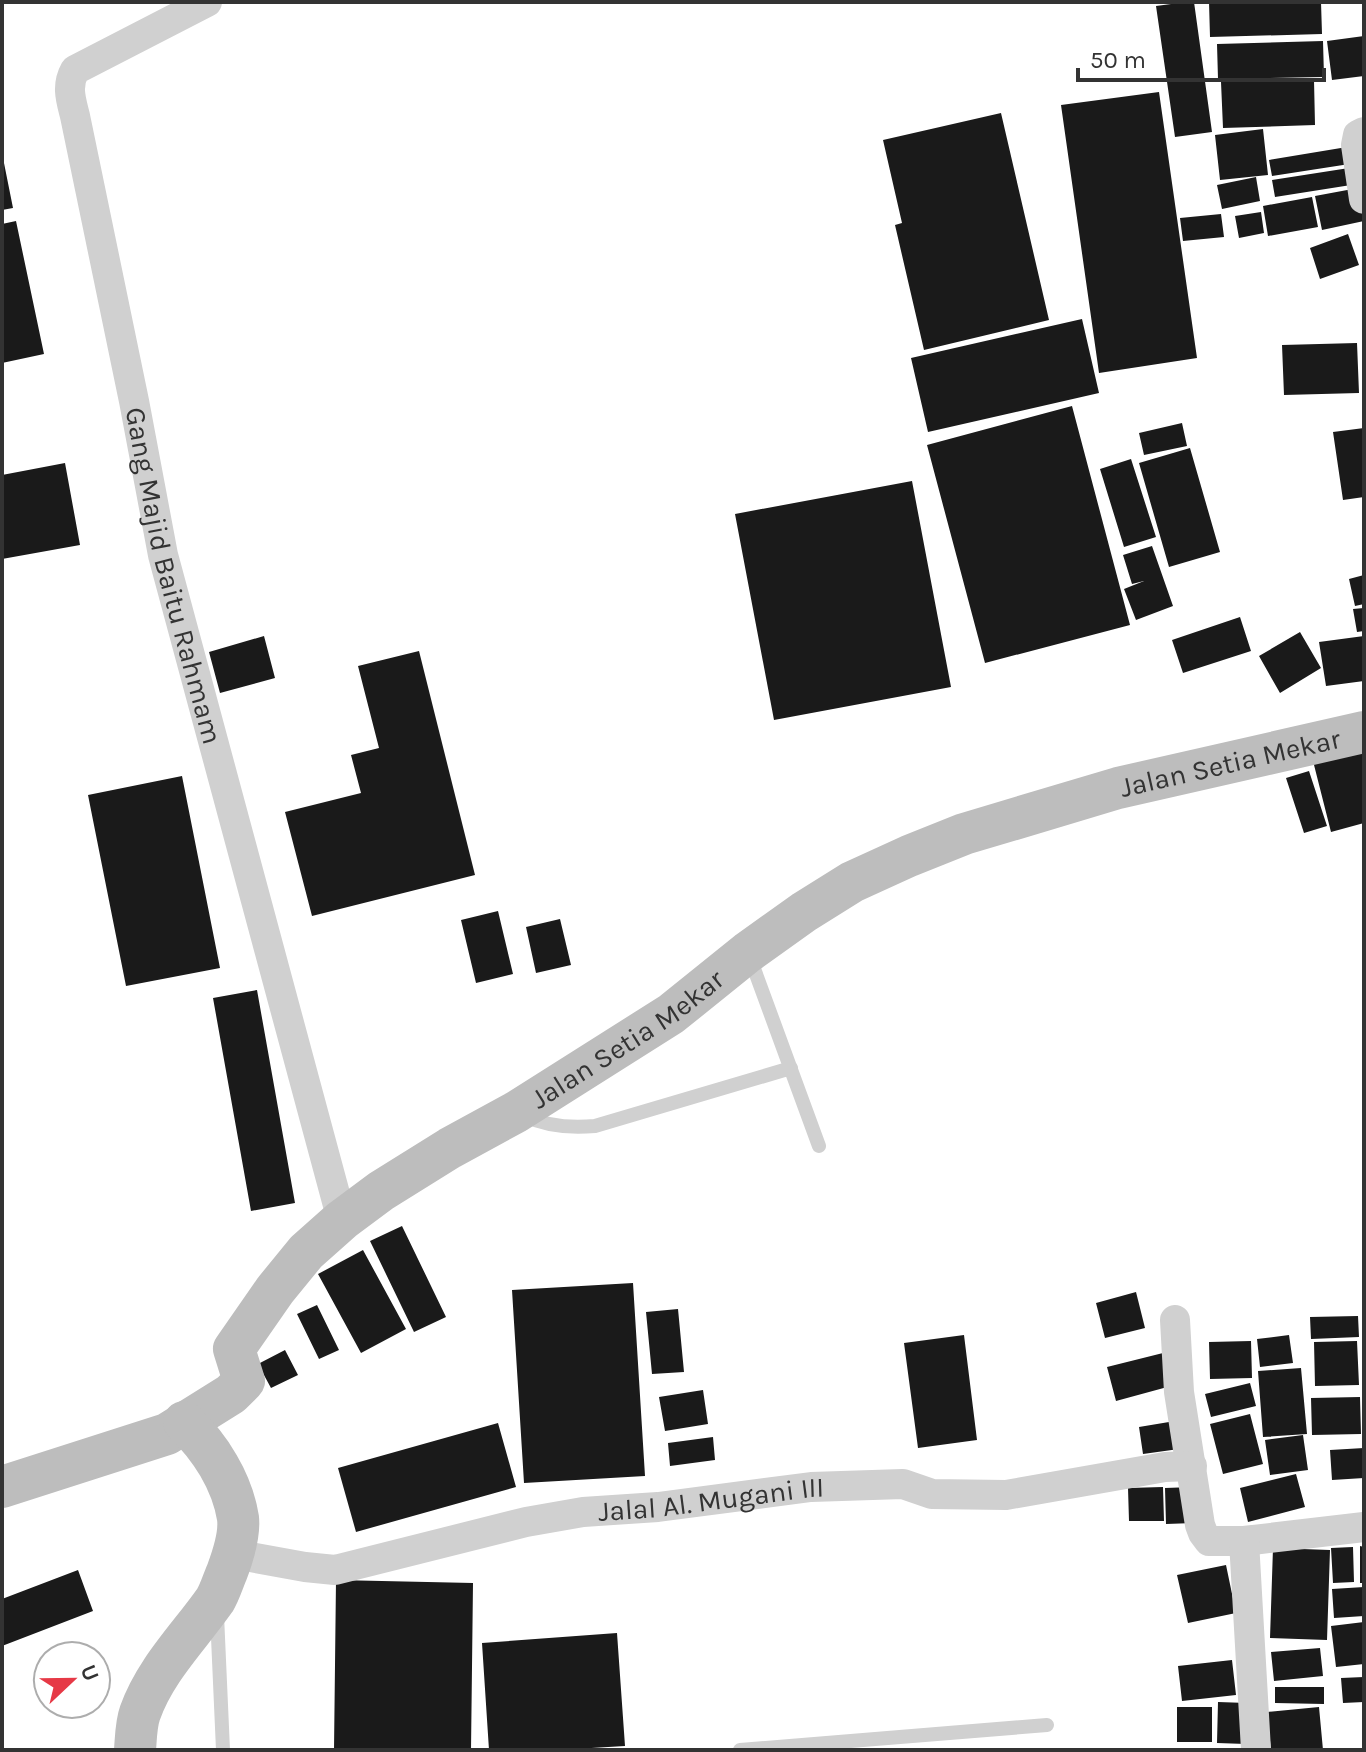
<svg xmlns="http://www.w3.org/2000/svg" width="1366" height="1752" viewBox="0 0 1366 1752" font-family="Karla,sans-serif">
	<rect width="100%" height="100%" fill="#fff"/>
	<!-- building -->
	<path fill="#1a1a1a" d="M1186,2H1194L1212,132L1175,137L1156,6Z
		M1209,2H1321L1322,34L1210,37Z
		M1364,36V76L1332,80L1327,41Z
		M1323,41L1324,77L1218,79L1217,44Z
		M1314,80L1315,125L1223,128L1221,82Z
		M1159,92L1197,358L1099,373L1061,105Z
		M1001,113L1049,320L924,350L895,225L902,223L883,140Z
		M1263,129L1268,175L1220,180L1215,135Z
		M1353,146L1356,163L1272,176L1269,160Z
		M3,158L13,208L2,210V159Z
		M1349,168L1351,185L1275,197L1272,180Z
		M1256,177L1260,201L1222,209L1217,185Z
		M1358,188L1364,221L1322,230L1315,196Z
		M1312,197L1318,227L1268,236L1263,206Z
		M1261,212L1264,233L1239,238L1235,216Z
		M1221,214L1224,237L1183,241L1180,218Z
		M16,221L44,354L2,363V224Z
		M1348,234L1359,265L1320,279L1310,248Z
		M1082,319L1099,393L928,432L911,358Z
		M1357,343L1359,393L1284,395L1282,345Z
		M1072,406L1130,625L985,663L927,445Z
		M1182,423L1187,446L1144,455L1139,433Z
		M1364,428V497L1343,500L1333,432Z
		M1190,448L1220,552L1169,567L1139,463Z
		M1131,459L1156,537L1124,547L1100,469Z
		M65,463L80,545L2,559V475Z
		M912,481L951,687L774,720L735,514Z
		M1152,546L1173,606L1136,620L1124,589L1144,581L1132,584L1123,555Z
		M1364,575V604L1355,606L1349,579Z
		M1364,608V631L1357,632L1353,609Z
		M1240,617L1251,651L1183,673L1172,640Z
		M1300,632L1321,668L1280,693L1259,656Z
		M264,636L275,678L220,693L209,652Z
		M1364,636V681L1326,686L1319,642Z
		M419,651L475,875L312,916L285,812L361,793L351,755L379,748L358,666Z
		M1364,744V823L1331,832L1312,757Z
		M1309,771L1327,826L1304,833L1286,778Z
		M182,776L220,968L126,986L88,795Z
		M498,911L513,974L476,983L461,920Z
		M560,919L571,965L536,973L526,927Z
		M257,990L295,1203L251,1211L213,998Z
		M402,1226L446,1317L414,1332L370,1241Z
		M363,1250L406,1329L361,1353L318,1274Z
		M633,1283L645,1476L524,1483L512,1290Z
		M1136,1292L1145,1328L1105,1338L1096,1303Z
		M317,1305L339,1350L319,1359L297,1314Z
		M678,1309L684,1372L652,1374L646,1312Z
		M1358,1316L1359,1337L1311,1339L1310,1317Z
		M964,1335L977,1440L918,1448L904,1343Z
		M1289,1335L1293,1363L1260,1367L1257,1339Z
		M1251,1341L1252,1378L1210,1379L1209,1342Z
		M1357,1341L1359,1385L1315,1386L1314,1342Z
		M285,1350L298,1375L271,1388L258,1364Z
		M1163,1353L1171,1386L1116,1401L1107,1367Z
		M1301,1368L1307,1434L1263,1437L1258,1371Z
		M1250,1383L1256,1406L1211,1417L1205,1394Z
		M703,1390L708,1424L665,1431L659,1397Z
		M1360,1397L1361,1434L1312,1435L1311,1398Z
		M1250,1414L1263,1464L1223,1474L1210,1424Z
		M1175,1421L1179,1449L1143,1454L1139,1427Z
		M498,1423L516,1487L356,1532L338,1468Z
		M1303,1435L1308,1470L1270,1475L1265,1440Z
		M713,1437L715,1460L670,1466L668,1443Z
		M1364,1448V1478L1332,1480L1330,1450Z
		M1296,1474L1305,1507L1248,1522L1240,1488Z
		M1163,1487L1164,1521H1129L1128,1488Z
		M1193,1487L1194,1523L1166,1524L1165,1488Z
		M1360,1546L1364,1547V1583H1360Z
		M1353,1547L1354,1582L1333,1583L1331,1548Z
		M1273,1548L1330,1550L1327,1640L1270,1638Z
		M1226,1565L1236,1613L1188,1623L1177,1575Z
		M78,1570L93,1611L2,1646V1599Z
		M336,1580L473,1583L471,1750H334Z
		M1364,1587V1616L1334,1618L1332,1589Z
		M1364,1622V1664L1336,1667L1331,1626Z
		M617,1633L625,1746L558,1750H489L482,1643Z
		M1320,1648L1323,1676L1274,1681L1271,1652Z
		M1232,1660L1236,1695L1182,1701L1178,1666Z
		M1364,1677V1702L1343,1703L1341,1678Z
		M1275,1687H1324V1704L1275,1703Z
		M1218,1702L1247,1703L1246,1744L1217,1743Z
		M1177,1707H1212V1742H1177Z
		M1319,1707L1323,1750H1271L1267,1712Z"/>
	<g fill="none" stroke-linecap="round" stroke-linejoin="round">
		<!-- lane -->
		<path stroke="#d0d0d0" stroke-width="14" d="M749,955L819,1146
			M525,1116C546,1126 573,1128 595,1126L791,1068
			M217,1615L223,1750
			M740,1750L1047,1725"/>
		<!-- street -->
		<g stroke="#d0d0d0" stroke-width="30">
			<path id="s1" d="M207,2L75,70C66,86 71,100 75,116L134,401L163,555L342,1220"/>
			<path d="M1364,132L1358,135L1356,145L1364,199"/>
			<path d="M1175,1320L1179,1392L1200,1525L1203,1533L1209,1541H1244L1364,1527"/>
			<path d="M1244,1541L1256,1750"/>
			<path id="s2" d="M234,1554L305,1567L335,1570L526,1522L583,1512L658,1507L811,1487L903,1484L932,1494L1006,1495L1165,1467L1192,1466"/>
		</g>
		<!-- secondary -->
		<g stroke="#bdbdbd" stroke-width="42">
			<path id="s3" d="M2,1487L167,1434L231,1394L244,1381L234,1349L275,1290L306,1252L342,1220L381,1191L450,1148L516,1112L671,1014L748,952L804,912L852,882L909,856L964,834L1118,788L1364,732"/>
			<path d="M135,1750C136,1738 136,1724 140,1713C155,1670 189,1637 215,1600C220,1592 223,1581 227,1572C233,1556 240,1535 238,1518C232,1481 210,1447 184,1422"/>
		</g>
	</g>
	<g text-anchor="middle" stroke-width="8" stroke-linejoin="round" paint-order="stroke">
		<!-- street labels -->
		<g font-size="28" fill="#333" stroke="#fff">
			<text dy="10" stroke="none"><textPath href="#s1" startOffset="666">Gang Majid Baitu Rahmam</textPath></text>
			<text dy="10" stroke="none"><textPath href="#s3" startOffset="1480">Jalan Setia Mekar</textPath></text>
			<text dy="10" stroke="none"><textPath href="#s3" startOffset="808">Jalan Setia Mekar</textPath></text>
			<text dy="10" stroke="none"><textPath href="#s2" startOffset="486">Jalal Al. Mugani III</textPath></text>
		</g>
	</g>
	<!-- border -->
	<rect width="1366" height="1752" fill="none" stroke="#333333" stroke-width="8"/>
	<!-- north arrow -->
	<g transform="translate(72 1680) rotate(68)"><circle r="38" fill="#ffffff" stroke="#adadad" stroke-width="2"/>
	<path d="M0-6L14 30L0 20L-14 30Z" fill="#e63946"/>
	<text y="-12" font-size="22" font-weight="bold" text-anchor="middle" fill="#333333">U</text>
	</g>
	<!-- scale -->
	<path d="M1078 68v12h246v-12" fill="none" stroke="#333333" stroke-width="4"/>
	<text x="1090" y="68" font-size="24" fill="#333333" stroke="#ffffff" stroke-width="6" paint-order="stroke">50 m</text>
</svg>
